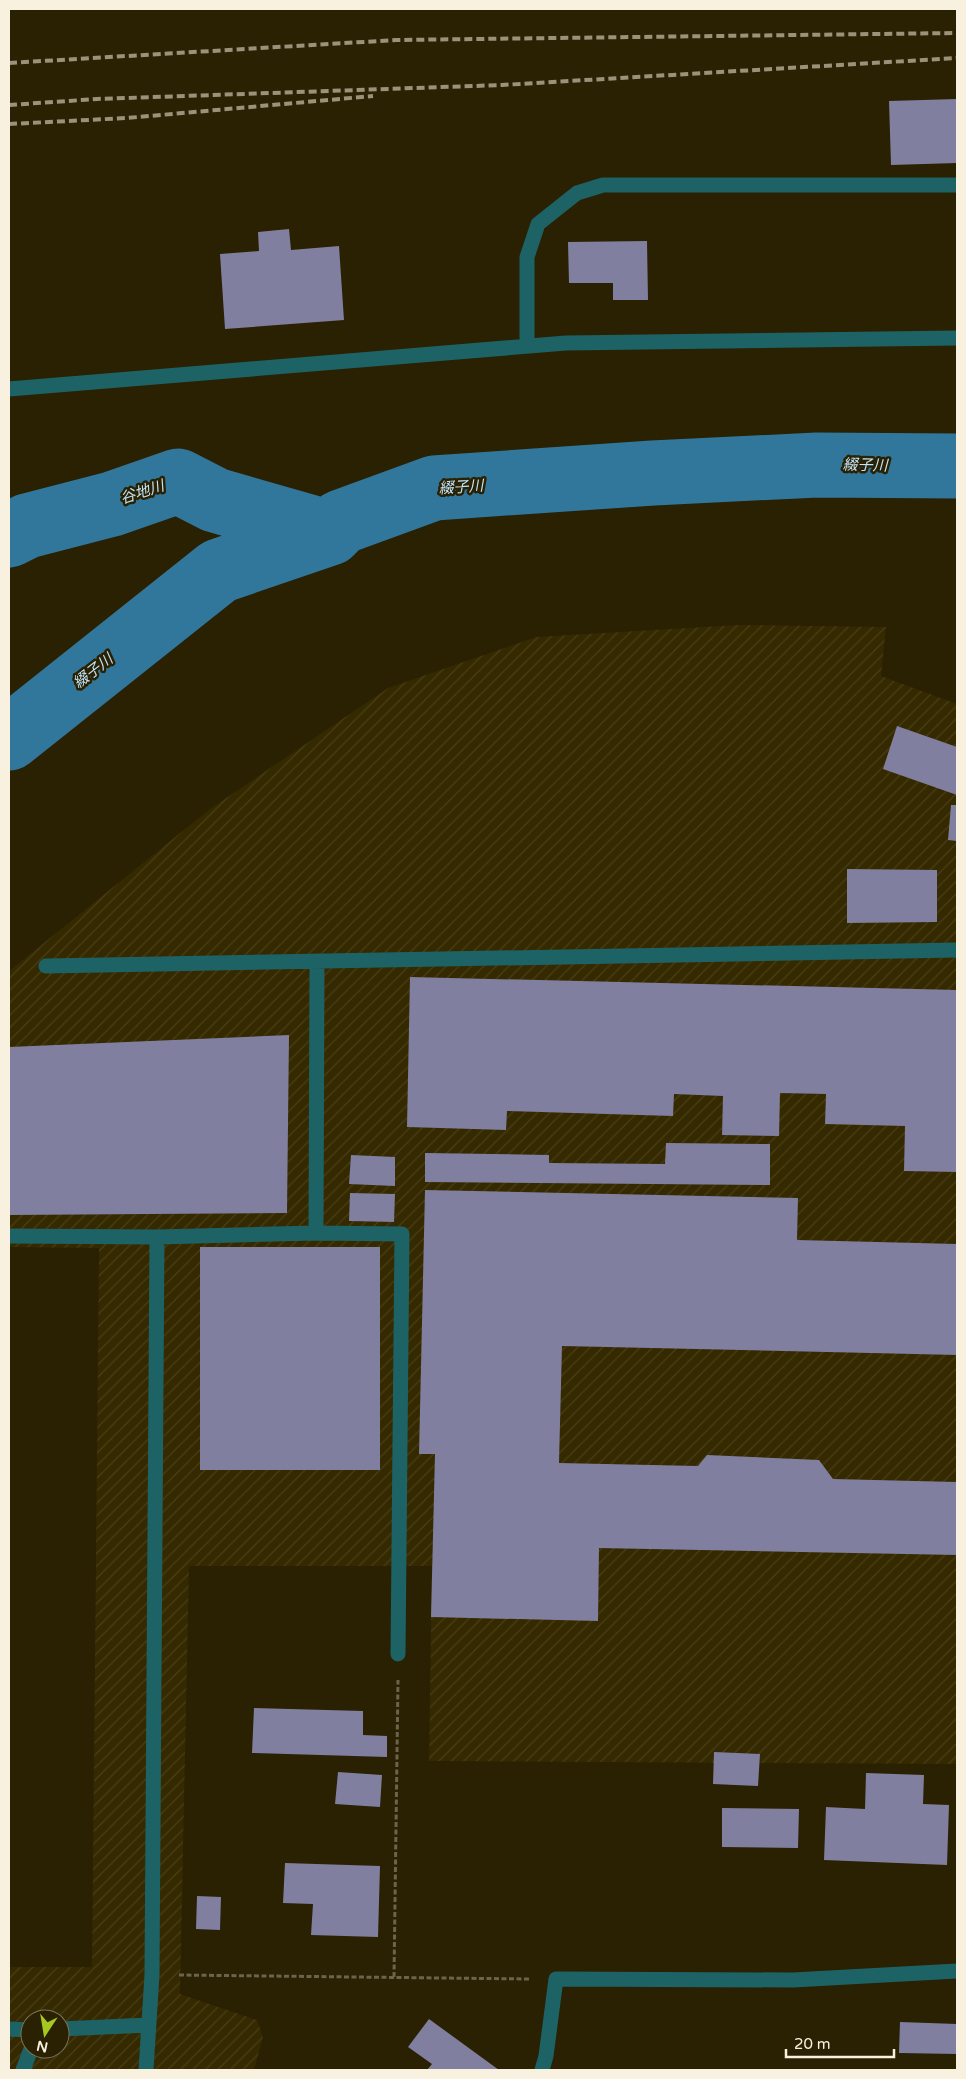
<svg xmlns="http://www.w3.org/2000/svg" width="966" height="2079" viewBox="0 0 966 2079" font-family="'Varela Round','Noto Sans JP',sans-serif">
	<defs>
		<pattern id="industrial-furrows" width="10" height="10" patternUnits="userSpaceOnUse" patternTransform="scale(1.25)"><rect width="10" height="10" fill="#352900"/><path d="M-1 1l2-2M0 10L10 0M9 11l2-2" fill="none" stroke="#493e19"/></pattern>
	</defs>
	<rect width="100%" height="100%" fill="#2a2002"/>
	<!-- industrial -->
	<path fill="url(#industrial-furrows)" fill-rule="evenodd" d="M738,625L886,627L881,676L957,704V1764L429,1761L432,1566H189L180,1994L257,2020L263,2037L254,2070H9V1967H92L99,1248L9,1247V971L210,809L388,688L536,637ZM30,2019H60V2049H30Z"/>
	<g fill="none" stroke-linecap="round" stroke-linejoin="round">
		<!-- river -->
		<path stroke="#31779c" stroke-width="65" d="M9,535L27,526L112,504L178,481L215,500L330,533
			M9,738L219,571L330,533L341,522L434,488L653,473L817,465L957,466"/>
	</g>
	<!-- building -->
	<path fill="#807f9f" d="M957,99V163L891,165L889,101Z
		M289,229L291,250L339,246L344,320L225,329L220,254L259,251L258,232Z
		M647,241L648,300H613V283H569L568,242Z
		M897,726L957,747V795L883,769Z
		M951,805H957V841L948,840Z
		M847,869L937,870V922L847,923Z
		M410,977L957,990V1172L904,1171L905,1126L825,1124L826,1094L780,1093L779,1136L722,1135L723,1096L674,1094L673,1116L507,1111L506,1130L407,1127Z
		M289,1035L287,1213L9,1215V1047Z
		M666,1143L770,1144V1185L425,1182V1153L549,1155V1163L665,1164Z
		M351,1155L395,1157V1186L349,1184Z
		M425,1190L798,1198L797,1240L957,1244V1355L562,1346L559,1463L698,1466L707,1455L819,1460L833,1479L957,1482V1555L599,1548L598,1621L431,1617L435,1454H419Z
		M350,1193L395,1194L394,1222L349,1221Z
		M200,1247H380V1470H200Z
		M254,1708L363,1711V1735L387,1736V1757L252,1753Z
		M714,1752L760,1754L758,1786L713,1784Z
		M338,1772L382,1775L380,1807L335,1804Z
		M866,1773L924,1775L923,1804L949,1805L947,1865L824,1860L826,1807L865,1809Z
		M722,1808L799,1809L798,1848L722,1847Z
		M285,1863L380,1866L378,1937L311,1935L313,1904L283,1903Z
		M197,1896L221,1897L220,1930L196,1929Z
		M429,2019L499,2070H427L432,2064L408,2047Z
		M900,2022L957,2024V2054L899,2053Z"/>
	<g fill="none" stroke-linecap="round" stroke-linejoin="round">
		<!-- path -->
		<path stroke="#6c634a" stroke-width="3" stroke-dasharray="5 2.5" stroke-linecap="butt" d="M179,1975L530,1979
			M394,1977L398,1680"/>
		<!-- minor -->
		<path stroke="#1d6365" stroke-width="15" d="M527,345V257L538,224L577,193L603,185H957
			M9,389L566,343L957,338
			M46,966L957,950
			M316,1233L317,961
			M9,1236L157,1237L316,1233L402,1234L398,1654
			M9,2029L30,2030
			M60,2029L149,2025
			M23,2070L31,2049
			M146,2070L152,1975L157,1237
			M542,2070L546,2056L556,1979L793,1980L957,1971"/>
		<!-- rail -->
		<path stroke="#9b927b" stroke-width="4" stroke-dasharray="8 4" stroke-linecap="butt" d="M9,63L396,40L957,33
			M9,105L97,99L502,85L957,58
			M9,124L127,118L373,96"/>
	</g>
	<g text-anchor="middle" stroke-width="5" stroke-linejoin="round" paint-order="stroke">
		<!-- water labels -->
		<g font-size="15" font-style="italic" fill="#c2e6fc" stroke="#2a2002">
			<text transform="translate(865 465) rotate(1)" y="5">綴子川</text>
			<text transform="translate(461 487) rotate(-4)" y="5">綴子川</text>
			<text transform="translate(142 492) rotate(-18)" y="5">谷地川</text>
			<text transform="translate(93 671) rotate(-38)" y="5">綴子川</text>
		</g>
	</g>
	<!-- border -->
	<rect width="966" height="2079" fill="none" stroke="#f8f1e0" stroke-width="20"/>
	<!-- north arrow -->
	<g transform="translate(45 2034) rotate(192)"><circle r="24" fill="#2a2002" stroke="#7c745b"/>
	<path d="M0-4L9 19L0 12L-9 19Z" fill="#a6c820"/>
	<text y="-8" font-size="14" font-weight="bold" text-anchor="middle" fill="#f8f1e0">N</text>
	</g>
	<!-- scale -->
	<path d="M786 2049v8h108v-8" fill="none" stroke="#f8f1e0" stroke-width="2.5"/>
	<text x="794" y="2049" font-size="15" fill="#f8f1e0" stroke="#2a2002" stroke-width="4" paint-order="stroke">20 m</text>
</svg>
